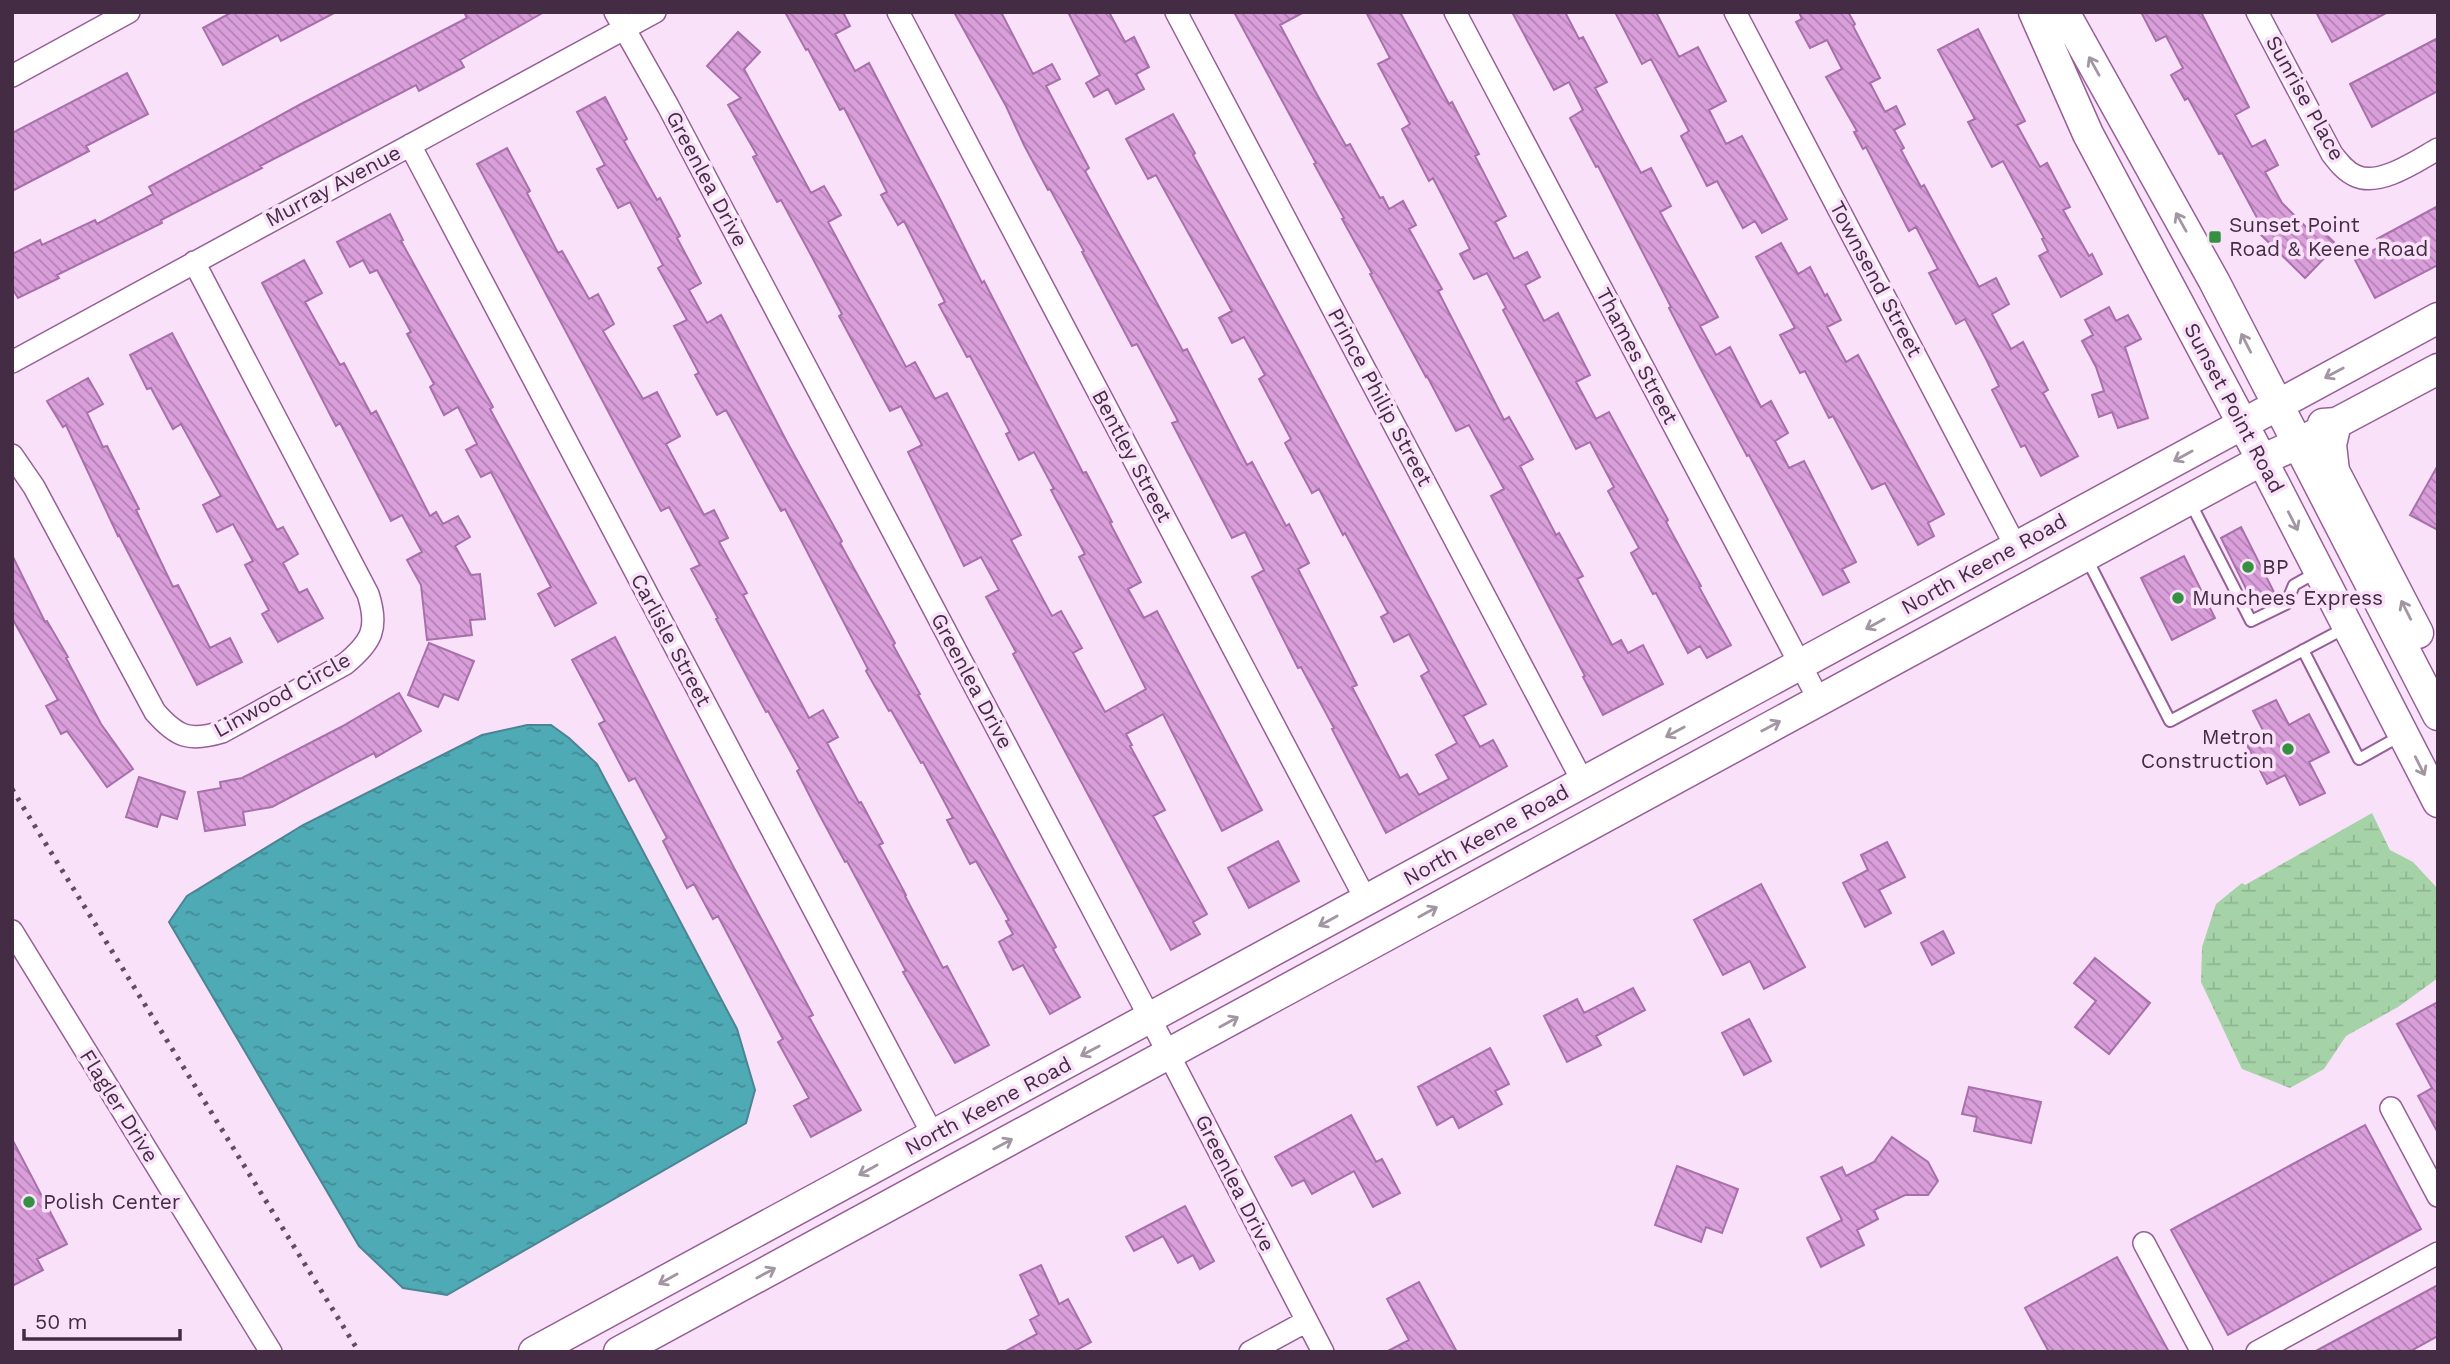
<svg xmlns="http://www.w3.org/2000/svg" width="2450" height="1364" viewBox="0 0 2450 1364" font-family="'Work Sans',sans-serif">
	<defs>
		<pattern id="wetland-marsh" width="20" height="14" patternUnits="userSpaceOnUse" patternTransform="scale(1.75)"><rect width="20" height="14" fill="#a5d3a7"/><path d="M1 5h8M5 5V1M11 12h8M15 12V8" fill="none" stroke="#8fb591"/></pattern>
		<pattern id="water-ripples" width="26" height="14" patternUnits="userSpaceOnUse" patternTransform="scale(1.75)"><rect width="26" height="14" fill="#4eaab5"/><path d="M2 4q2-2 4 0t4 0M15 11q2-2 4 0t4 0" fill="none" stroke="#428b95"/></pattern>
		<pattern id="building-back-hatch" width="6" height="6" patternUnits="userSpaceOnUse" patternTransform="scale(1.75)"><rect width="6" height="6" fill="#da9fdb"/><path d="M-1 5l2 2M0 0l6 6M5-1l2 2" fill="none" stroke="#b282b3"/></pattern>
	</defs>
	<rect width="100%" height="100%" fill="#fae1fa"/>
	<!-- wetland -->
	<path fill="url(#wetland-marsh)" d="M2372,813L2390,850L2413,862L2438,889V978L2398,1007L2346,1036L2324,1069L2290,1088L2242,1069L2201,982L2202,947L2216,904L2242,883L2245,885Z"/>
	<!-- water -->
	<path fill="url(#water-ripples)" stroke="#4b8493" stroke-width="2" d="M527,725H551L569,738L597,764L737,1029L755,1090L746,1123L447,1295L403,1288L359,1246L169,922L187,896L303,825L482,735Z"/>
	<!-- building -->
	<path fill="url(#building-back-hatch)" stroke="#a870aa" stroke-width="2" d="M232,12H336L281,41L278,35L223,65L203,28Z
		M464,12H544L460,60L464,67L419,91L416,85L318,136L260,166L262,168L161,220L162,223L57,275L59,278L18,298L12,288V254L40,240L42,245L95,220L97,224L153,194L149,187L301,104L467,18Z
		M785,12H843L850,26L835,34L855,71L869,63L941,201L982,283L984,281L1083,473L1086,472L1112,522L1110,523L1141,582L1128,589L1144,618L1157,611L1262,810L1222,831L1163,714L1126,734L1132,745L1130,746L1165,810L1153,816L1207,914L1193,922L1200,934L1171,950L1013,654L1016,652L986,597L999,590L981,557L964,566L908,452L922,445L901,406L890,411L839,316L842,314L812,257L781,200L777,202L753,157L757,155L728,105L741,98L707,66L738,32L760,52L744,69L811,193L824,186L841,215L828,222L906,367L915,362L935,399L947,393L1021,535L1011,540L1052,616L1061,611L1082,648L1073,653L1105,712L1146,689L1079,557L1085,554L1051,490L1054,489L1034,452L1019,460L1006,434L1010,432L970,356L967,357L939,305L945,302L904,221L898,225L881,195L887,192L844,108L840,110L808,49L806,50Z
		M954,12H1001L1033,74L1052,64L1060,79L1046,86L1089,168L1085,171L1183,351L1187,349L1247,465L1252,462L1286,526L1289,524L1309,563L1298,569L1357,685L1352,687L1400,778L1407,774L1419,795L1449,779L1436,755L1457,743L1421,676L1429,671L1409,634L1394,642L1381,617L1388,613L1345,533L1343,535L1319,489L1312,493L1285,443L1291,439L1259,379L1265,375L1244,337L1232,343L1219,318L1232,311L1156,175L1148,179L1126,139L1173,114L1195,153L1193,155L1295,343L1486,704L1463,716L1480,747L1493,740L1507,766L1386,833L1332,729L1334,728L1301,667L1298,668L1252,577L1264,570L1245,532L1232,538L1172,423L1178,421L1137,344L1132,346L1082,252L1084,251L1050,189L1048,190L1024,145L1006,106Z
		M1068,12H1109L1125,42L1134,37L1149,67L1136,74L1144,89L1116,104L1108,89L1094,97L1086,83L1100,75Z
		M1234,12H1304L1280,25L1315,91L1346,146L1350,144L1380,198L1383,197L1389,209L1403,201L1416,225L1409,229L1442,289L1438,291L1504,420L1509,417L1533,459L1520,466L1556,535L1559,533L1583,576L1577,579L1612,645L1621,640L1628,653L1643,645L1663,684L1603,715L1583,677L1585,676L1491,496L1504,489L1469,425L1456,431L1427,376L1426,377L1370,274L1372,273L1342,219L1344,218L1314,164L1316,163Z
		M1366,12H1400L1449,104L1452,102L1479,154L1475,156L1506,216L1495,222L1514,259L1527,252L1540,277L1525,285L1544,321L1558,313L1590,375L1576,382L1596,419L1609,412L1668,520L1666,522L1701,586L1699,587L1731,645L1707,658L1700,646L1688,653L1656,593L1653,594L1631,553L1639,548L1608,491L1614,487L1590,442L1576,449L1503,310L1506,308L1487,273L1474,279L1460,254L1470,249L1433,178L1429,181L1402,129L1410,124L1378,64L1390,58Z
		M1512,12H1565L1579,39L1583,37L1607,82L1595,88L1641,173L1651,168L1671,206L1660,212L1718,317L1700,326L1716,355L1730,347L1761,407L1771,401L1788,433L1775,441L1789,468L1804,461L1856,562L1842,569L1849,582L1823,595L1749,455L1747,456L1698,364L1669,308L1671,307L1598,166L1596,167L1570,118L1583,110L1569,82L1554,90Z
		M1615,12H1656L1679,57L1698,47L1726,101L1709,110L1726,144L1742,136L1787,219L1762,233L1755,221L1743,228L1717,181L1707,186L1681,136L1689,131L1651,59L1642,64Z
		M1799,12H1848L1855,24L1853,26L1880,78L1870,83L1885,112L1896,106L1905,124L1894,130L1904,148L1901,150L1921,187L1924,185L1979,287L1996,278L2009,304L1992,314L2011,349L2023,342L2048,390L2043,393L2078,456L2041,476L2025,445L2021,447L1992,390L1999,386L1987,361L1965,319L1956,324L1929,273L1938,269L1916,227L1909,231L1866,147L1863,149L1854,132L1857,131L1826,77L1842,69L1827,40L1810,48L1796,22L1802,19Z
		M2141,12H2201L2249,107L2235,115L2252,147L2265,140L2278,165L2265,172L2282,203L2311,232L2317,226L2337,245L2305,278L2257,231L2262,227L2222,153L2219,154L2188,98L2185,100L2171,75L2183,68L2166,36L2156,41Z
		M2316,12H2388L2332,42Z
		M1978,29L2025,121L2017,125L2040,167L2047,163L2070,207L2063,210L2089,256L2092,254L2102,274L2061,297L2039,256L2048,251L2042,239L2044,238L2003,161L1992,167L1968,122L1975,119L1938,50Z
		M2438,38V91L2372,127L2350,84Z
		M127,73L148,114L86,146L89,151L12,191V133Z
		M605,97L627,139L624,141L657,200L660,198L680,236L677,238L701,283L689,290L707,323L721,315L787,442L842,541L840,543L895,643L893,645L920,694L918,695L1056,947L1053,949L1080,997L1050,1014L1023,965L1013,970L999,942L1013,934L1006,921L1009,920L976,861L970,864L947,820L953,818L923,762L921,763L891,710L889,711L866,671L868,669L785,509L781,511L726,410L717,415L695,375L699,373L674,326L687,320L658,268L663,265L630,202L618,208L597,169L605,165L577,112Z
		M507,148L530,191L527,193L558,253L562,251L589,299L598,294L614,324L603,331L643,399L657,392L680,436L666,444L704,515L714,510L728,538L719,542L747,593L743,595L809,718L823,710L838,737L827,743L859,803L861,802L883,843L879,845L906,895L905,896L943,968L947,966L989,1045L955,1063L903,972L906,971L847,861L845,862L819,814L797,771L800,769L768,711L766,712L716,619L718,618L691,569L700,565L669,507L661,511L477,164Z
		M2438,206V265L2375,298L2355,260L2381,246L2377,239Z
		M390,214L403,240L401,241L493,407L490,409L596,603L555,626L538,594L551,587L491,472L481,477L466,450L477,444L458,407L444,415L430,387L434,384L407,334L411,332L377,270L370,273L363,260L350,267L337,242Z
		M1781,243L1798,274L1810,267L1825,296L1827,294L1841,320L1827,327L1846,362L1858,355L1944,514L1928,523L1934,536L1918,545L1885,483L1872,489L1833,416L1829,418L1805,371L1800,373L1780,335L1795,328L1756,257Z
		M304,260L322,293L305,302L340,365L344,363L371,414L376,411L430,516L436,512L443,524L458,516L470,537L455,546L471,575L480,574L485,619L470,620L472,635L427,640L421,585L407,560L422,552L402,515L391,521L340,423L336,426L262,283Z
		M2109,307L2116,321L2128,315L2141,339L2125,347L2148,418L2118,428L2112,412L2099,417L2092,395L2104,391L2096,367L2082,341L2093,335L2085,320Z
		M172,333L277,530L283,527L298,554L283,563L299,593L307,589L323,618L278,642L262,614L269,610L245,565L253,561L233,524L217,532L203,505L221,496L181,424L173,429L151,388L147,389L130,355Z
		M88,378L103,404L87,413L103,447L107,446L139,509L136,510L173,587L178,585L210,648L230,638L242,662L197,685L119,535L118,536L66,425L63,427L47,401Z
		M2438,465V530L2410,515Z
		M2241,527L2276,596L2255,607L2221,538Z
		M12,555L45,622L47,621L68,657L66,658L101,724L133,769L107,787L67,731L61,734L46,706L58,700L12,618Z
		M2184,556L2215,618L2172,640L2141,578Z
		M615,637L734,868L813,1015L809,1017L861,1110L811,1137L794,1106L809,1098L778,1042L783,1039L718,916L713,919L694,884L687,888L663,841L667,838L635,778L629,781L599,724L605,721L572,660Z
		M429,643L474,661L458,700L444,694L438,707L408,695Z
		M399,693L421,731L376,757L374,753L272,807L243,812L245,825L205,831L198,792L221,788L220,782L242,778L341,727Z
		M2276,700L2289,725L2309,714L2329,752L2309,762L2325,793L2300,805L2285,775L2267,784L2247,745L2266,736L2253,711Z
		M139,777L185,792L177,819L161,814L157,827L126,817Z
		M1278,841L1299,881L1249,908L1228,868Z
		M1887,842L1905,877L1879,890L1891,913L1865,927L1843,883L1868,870L1861,855Z
		M1761,884L1805,967L1764,989L1750,961L1723,975L1694,920Z
		M1943,931L1954,953L1932,965L1921,943Z
		M2095,958L2150,1003L2109,1054L2075,1027L2096,1001L2074,983Z
		M1633,988L1645,1010L1596,1036L1601,1045L1567,1062L1544,1016L1577,999L1584,1013Z
		M2438,1002V1133L2418,1096L2432,1088L2397,1024Z
		M1749,1019L1771,1061L1744,1075L1722,1033Z
		M1490,1048L1509,1084L1495,1091L1502,1104L1459,1128L1453,1116L1437,1125L1418,1087Z
		M1969,1087L2041,1102L2031,1143L1974,1131L1977,1117L1962,1114Z
		M1351,1115L1376,1162L1382,1159L1400,1193L1373,1207L1354,1171L1312,1194L1304,1180L1292,1186L1275,1157Z
		M2365,1125L2421,1229L2228,1335L2171,1230Z
		M1892,1137L1928,1162L1938,1181L1928,1195H1905L1874,1210L1878,1219L1857,1230L1864,1245L1821,1267L1807,1238L1842,1220L1821,1177L1842,1167L1846,1176L1874,1162Z
		M12,1139L67,1244L37,1259L43,1270L12,1286Z
		M1677,1166L1738,1189L1722,1233L1706,1227L1701,1242L1655,1225Z
		M1185,1206L1214,1261L1200,1269L1193,1255L1178,1263L1163,1236L1134,1251L1126,1237Z
		M2117,1257L2169,1352H2049L2025,1308Z
		M1041,1265L1059,1304L1068,1299L1091,1342L1073,1352H1004L1037,1334L1030,1320L1039,1315L1020,1275Z
		M1419,1282L1457,1352H1386L1409,1340L1387,1299Z
		M2438,1285V1336L2409,1352H2314Z"/>
	<g fill="none" stroke-linecap="round" stroke-linejoin="round">
		<!-- lane casing -->
		<g stroke="#975f98" stroke-width="14">
			<path id="lane" d="M2190,502L2251,621L2286,604L2294,585L2317,572
				M2087,559L2170,721L2347,627
				M2303,650L2359,759L2402,735"/>
		</g>
		<!-- street casing -->
		<g stroke="#975f98" stroke-width="24">
			<path id="street" d="M615,12L668,106L1140,999L1323,1352
				M898,12L1366,900
				M1176,12L1583,782
				M1455,12L1819,700
				M1735,12L2016,547
				M2257,12L2332,154C2339,163 2346,172 2356,176C2380,187 2418,160 2438,149
				M12,76L129,12
				M410,145L933,1135
				M12,362L655,12
				M12,455L34,487L155,712C177,737 189,742 222,732L345,664C372,642 379,628 368,594L194,262
				M12,931L271,1352
				M2391,1108L2438,1196
				M2144,1243L2202,1352
				M1250,1352L1307,1321
				M2257,1352L2438,1253"/>
		</g>
		<!-- secondary casing -->
		<g stroke="#975f98" stroke-width="33">
			<path id="secondary" d="M2034,12L2088,134L2262,460L2438,802
				M2064,12L2214,281L2438,715
				M2323,424L2336,423L2331,445L2334,471L2418,633
				M534,1352L2438,318
				M619,1352L2262,460L2297,444L2438,369"/>
		</g>
		<!-- lane -->
		<use href="#lane" stroke="#fff" stroke-width="10"/>
		<!-- street -->
		<use href="#street" stroke="#fff" stroke-width="21"/>
		<!-- secondary -->
		<use href="#secondary" stroke="#fff" stroke-width="30"/>
		<!-- rail -->
		<path stroke="#644b64" stroke-width="5" stroke-dasharray="3.5 7" stroke-linecap="butt" d="M12,789L359,1352"/>
	</g>
	<!-- one-way arrows -->
	<defs><path id="oneway-shaft" d="M-6 0H5M1.5-3L5.5 0L1.5 3" fill="none" stroke-width="1.6" stroke-linecap="round" stroke-linejoin="round" transform="scale(1.75)"/></defs>
	<g stroke="#a296a2">
		<use href="#oneway-shaft" transform="translate(2094 66) rotate(-119)"/>
		<use href="#oneway-shaft" transform="translate(2181 222) rotate(-119)"/>
		<use href="#oneway-shaft" transform="translate(2246 343) rotate(-117)"/>
		<use href="#oneway-shaft" transform="translate(2334 373) rotate(152)"/>
		<use href="#oneway-shaft" transform="translate(2183 456) rotate(151)"/>
		<use href="#oneway-shaft" transform="translate(2293 521) rotate(63)"/>
		<use href="#oneway-shaft" transform="translate(2406 610) rotate(-117)"/>
		<use href="#oneway-shaft" transform="translate(1875 624) rotate(151)"/>
		<use href="#oneway-shaft" transform="translate(1771 726) rotate(-28)"/>
		<use href="#oneway-shaft" transform="translate(1675 732) rotate(152)"/>
		<use href="#oneway-shaft" transform="translate(2420 766) rotate(63)"/>
		<use href="#oneway-shaft" transform="translate(1428 912) rotate(-29)"/>
		<use href="#oneway-shaft" transform="translate(1328 921) rotate(151)"/>
		<use href="#oneway-shaft" transform="translate(1229 1022) rotate(-29)"/>
		<use href="#oneway-shaft" transform="translate(1090 1051) rotate(152)"/>
		<use href="#oneway-shaft" transform="translate(1003 1144) rotate(-28)"/>
		<use href="#oneway-shaft" transform="translate(868 1170) rotate(151)"/>
		<use href="#oneway-shaft" transform="translate(766 1273) rotate(-28)"/>
		<use href="#oneway-shaft" transform="translate(668 1279) rotate(151)"/>
	</g>
	<!-- markers -->
	<g fill="#359041" stroke="#fae1fa" stroke-width="2.5">
		<rect x="2208" y="230" width="14" height="14" rx="3.5"/>
		<circle cx="2248" cy="567" r="7"/>
		<circle cx="2178" cy="598" r="7"/>
		<circle cx="2288" cy="749" r="7"/>
		<circle cx="29" cy="1202" r="7"/>
	</g>
	<g text-anchor="middle" stroke-width="7" stroke-linejoin="round" paint-order="stroke">
		<!-- street labels -->
		<g font-size="21" fill="#442c45" stroke="#fae1fa">
			<text transform="translate(2305 98) rotate(61)" y="7">Sunrise Place</text>
			<text transform="translate(707 179) rotate(62)" y="7">Greenlea Drive</text>
			<text transform="translate(333 186) rotate(-28)" y="7">Murray Avenue</text>
			<text transform="translate(1876 279) rotate(62)" y="7">Townsend Street</text>
			<text transform="translate(1637 356) rotate(62)" y="7">Thames Street</text>
			<text transform="translate(1380 397) rotate(62)" y="7">Prince Philip Street</text>
			<text transform="translate(2234 408) rotate(62)" y="7">Sunset Point Road</text>
			<text transform="translate(1132 456) rotate(62)" y="7">Bentley Street</text>
			<text transform="translate(1984 564) rotate(-29)" y="7">North Keene Road</text>
			<text transform="translate(671 640) rotate(62)" y="7">Carlisle Street</text>
			<text transform="translate(972 681) rotate(62)" y="7">Greenlea Drive</text>
			<text transform="translate(282 695) rotate(-29)" y="7">Linwood Circle</text>
			<text transform="translate(1486 835) rotate(-29)" y="7">North Keene Road</text>
			<text transform="translate(119 1106) rotate(58)" y="7">Flagler Drive</text>
			<text transform="translate(988 1106) rotate(-28)" y="7">North Keene Road</text>
			<text transform="translate(1235 1183) rotate(63)" y="7">Greenlea Drive</text>
		</g>
		<!-- poi labels -->
		<g font-size="21" fill="#442c45" stroke="#fae1fa" text-anchor="start">
			<text x="2229" y="232">Sunset Point<tspan x="2229" dy="24">Road &amp; Keene Road</tspan></text>
			<text x="2262" y="574">BP</text>
			<text x="2192" y="605">Munchees Express</text>
			<text x="2274" y="744" text-anchor="end">Metron<tspan x="2274" dy="24">Construction</tspan></text>
			<text x="43" y="1209">Polish Center</text>
		</g>
	</g>
	<!-- border -->
	<rect width="2450" height="1364" fill="none" stroke="#442c45" stroke-width="28"/>
	<!-- scale -->
	<path d="M24 1329v10h156v-10" fill="none" stroke="#442c45" stroke-width="3.5"/>
	<text x="35" y="1329" font-size="21" fill="#442c45" stroke="#fae1fa" stroke-width="5" paint-order="stroke">50 m</text>
</svg>
